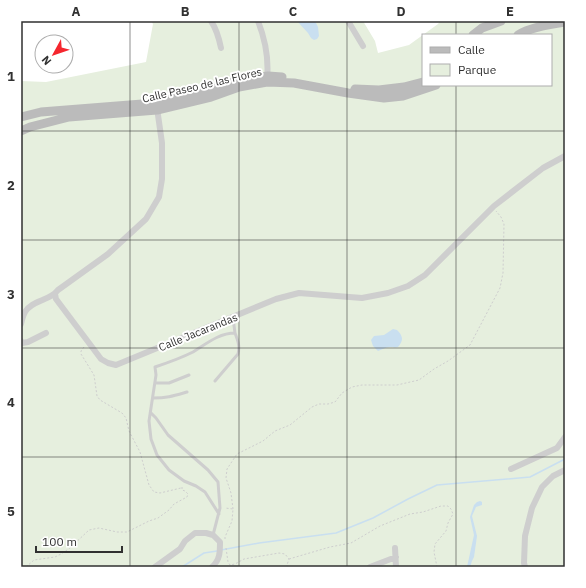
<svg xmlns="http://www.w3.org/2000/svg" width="586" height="588" viewBox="0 0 586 588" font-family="'IBM Plex Sans',sans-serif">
	<rect width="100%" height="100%" fill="#fff"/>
	<!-- green -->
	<path fill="#e6efde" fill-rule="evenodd" d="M151,21H363L375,41L378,53L409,45L438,24L440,21H565V567H21V81L46,82L146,62L153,24ZM423,35H551V85H423Z"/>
	<!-- water -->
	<path fill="#c9dff0" d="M297,21H315L318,27L319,36L317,39L314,40L311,38L308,33Z
		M393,329L397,330C403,336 404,340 398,347C394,348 393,347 390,347C386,347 381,350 378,351L373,346L371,340L374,336L384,335Z
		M480,501L482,502V505L476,507L472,516L477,536L474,557L472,561L470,567H467L474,535L470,517L474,505L477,502Z"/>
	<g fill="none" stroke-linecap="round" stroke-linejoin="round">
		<!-- stream -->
		<path stroke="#c9dff0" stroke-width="1.5" d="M221,550L259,543L336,533L373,518L408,499L437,485L530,477L565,459
			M182,567L204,553L217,551"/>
		<!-- path -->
		<path stroke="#cecece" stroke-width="1" stroke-dasharray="2 2" stroke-linecap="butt" d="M84,347L81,351V354L94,375L97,396L100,400L122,413L126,418L129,431L140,452L149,485L154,492L160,493L181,488
			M233,509L231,493L226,478L227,469L237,454L263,441L275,431L290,425L312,407L319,404H328L335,402L342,393L352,387L362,385H397L419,380L434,369L448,361L470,345L500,288L503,273L504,224L501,217L496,211
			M225,539V537L232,521L233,509L225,508
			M226,548L228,562L230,565L235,564L244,559L279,553L285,554L289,559L287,565V567
			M289,559L330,547L351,543L380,526L410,514L423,512L441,506H448L451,509L453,514L448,523L446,531L435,544L434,552L437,567
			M26,567L34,560L55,557L61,554L70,548L89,530L99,528L117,532H127L149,521L158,518L169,510L174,504L187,497L188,494L185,491L182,490V486"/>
		<!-- lane -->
		<path stroke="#cecece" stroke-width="3" d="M215,381L238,354C240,346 238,341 235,333
			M155,383H169L189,375
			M153,398C167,398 173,396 187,392
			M151,413L156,418L168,435L208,470L218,482L220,508L213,535
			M219,514L205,492L196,486L184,481L169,470L157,455L151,439L149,421L156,375L155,367C167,363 181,358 193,352C206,344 219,333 235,333L233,318"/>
		<!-- street -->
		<path stroke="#cecece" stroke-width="6" d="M211,21C217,30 219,38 221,48
			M258,21C265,39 269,59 267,79
			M348,21L363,46
			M55,294L56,299L101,359L108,363L116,365L276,299L299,293L362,298L388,293L408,286L425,275L494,206L543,168L565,156
			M21,324C22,320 23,315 25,312C32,300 50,301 58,290L108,254L146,219L159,197L162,179V143L157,108
			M21,341L22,343L28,342L46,333
			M511,469L557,448L565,437
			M395,548L396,567
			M155,567L180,549L185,541L195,533H206L213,535L220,542C220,552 220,560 212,567
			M370,567L396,557
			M525,567L524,563L525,536L532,508L542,487L553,476L565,470"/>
		<!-- secondary -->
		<path stroke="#bbb" stroke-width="9" d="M473,35L482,28L501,21
			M518,35C531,27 550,24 565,22
			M355,89L379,90L404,87L423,82
			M21,117L41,112L155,103L211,90L238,80L268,76L282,77
			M21,131L30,127L69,117L157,110L211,97L239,87L267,82L294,83L348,93L384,98L403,96L436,85"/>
	</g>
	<!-- grid -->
	<path fill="none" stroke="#313131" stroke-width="1" stroke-opacity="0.55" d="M130,21V567M239,21V567M347,21V567M456,21V35M456,85V567M21,131H565M21,240H565M21,348H565M21,457H565"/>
	<g text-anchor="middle" stroke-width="4" stroke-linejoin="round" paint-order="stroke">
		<!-- street labels -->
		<g font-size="11" fill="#313131" stroke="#fff">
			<text transform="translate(202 85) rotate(-13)" y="4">Calle Paseo de las Flores</text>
			<text transform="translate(198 332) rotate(-22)" y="4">Calle Jacarandas</text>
		</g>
	</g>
	<!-- border -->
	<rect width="586" height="588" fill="none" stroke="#ffffff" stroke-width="44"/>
	<!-- legend -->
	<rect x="422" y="34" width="130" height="52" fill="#ffffff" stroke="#adadad"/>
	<rect x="430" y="47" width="20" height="6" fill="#bbbbbb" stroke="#adadad"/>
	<text x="458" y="54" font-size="12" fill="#313131">Calle</text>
	<rect x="430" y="64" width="20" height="12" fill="#e6efde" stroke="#adadad"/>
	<text x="458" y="74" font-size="12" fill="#313131">Parque</text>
	<!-- north arrow -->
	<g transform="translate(54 54) rotate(230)"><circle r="19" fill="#ffffff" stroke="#adadad"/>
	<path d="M0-3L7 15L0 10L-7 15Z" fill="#f5262e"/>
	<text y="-6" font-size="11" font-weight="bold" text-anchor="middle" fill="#313131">N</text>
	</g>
	<!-- scale -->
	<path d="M36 546v6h86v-6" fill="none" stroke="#313131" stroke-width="2"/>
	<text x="42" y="546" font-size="12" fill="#313131" stroke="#ffffff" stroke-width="3" paint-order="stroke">100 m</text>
	<rect x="22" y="22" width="542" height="544" fill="none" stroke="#313131" stroke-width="1.5"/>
	<g font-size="13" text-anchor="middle" font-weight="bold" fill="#313131">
		<text x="76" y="16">A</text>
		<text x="185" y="16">B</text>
		<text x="293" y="16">C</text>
		<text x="401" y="16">D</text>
		<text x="510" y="16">E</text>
		<text x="11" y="81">1</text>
		<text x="11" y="190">2</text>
		<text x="11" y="299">3</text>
		<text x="11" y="407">4</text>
		<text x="11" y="516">5</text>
	</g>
</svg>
